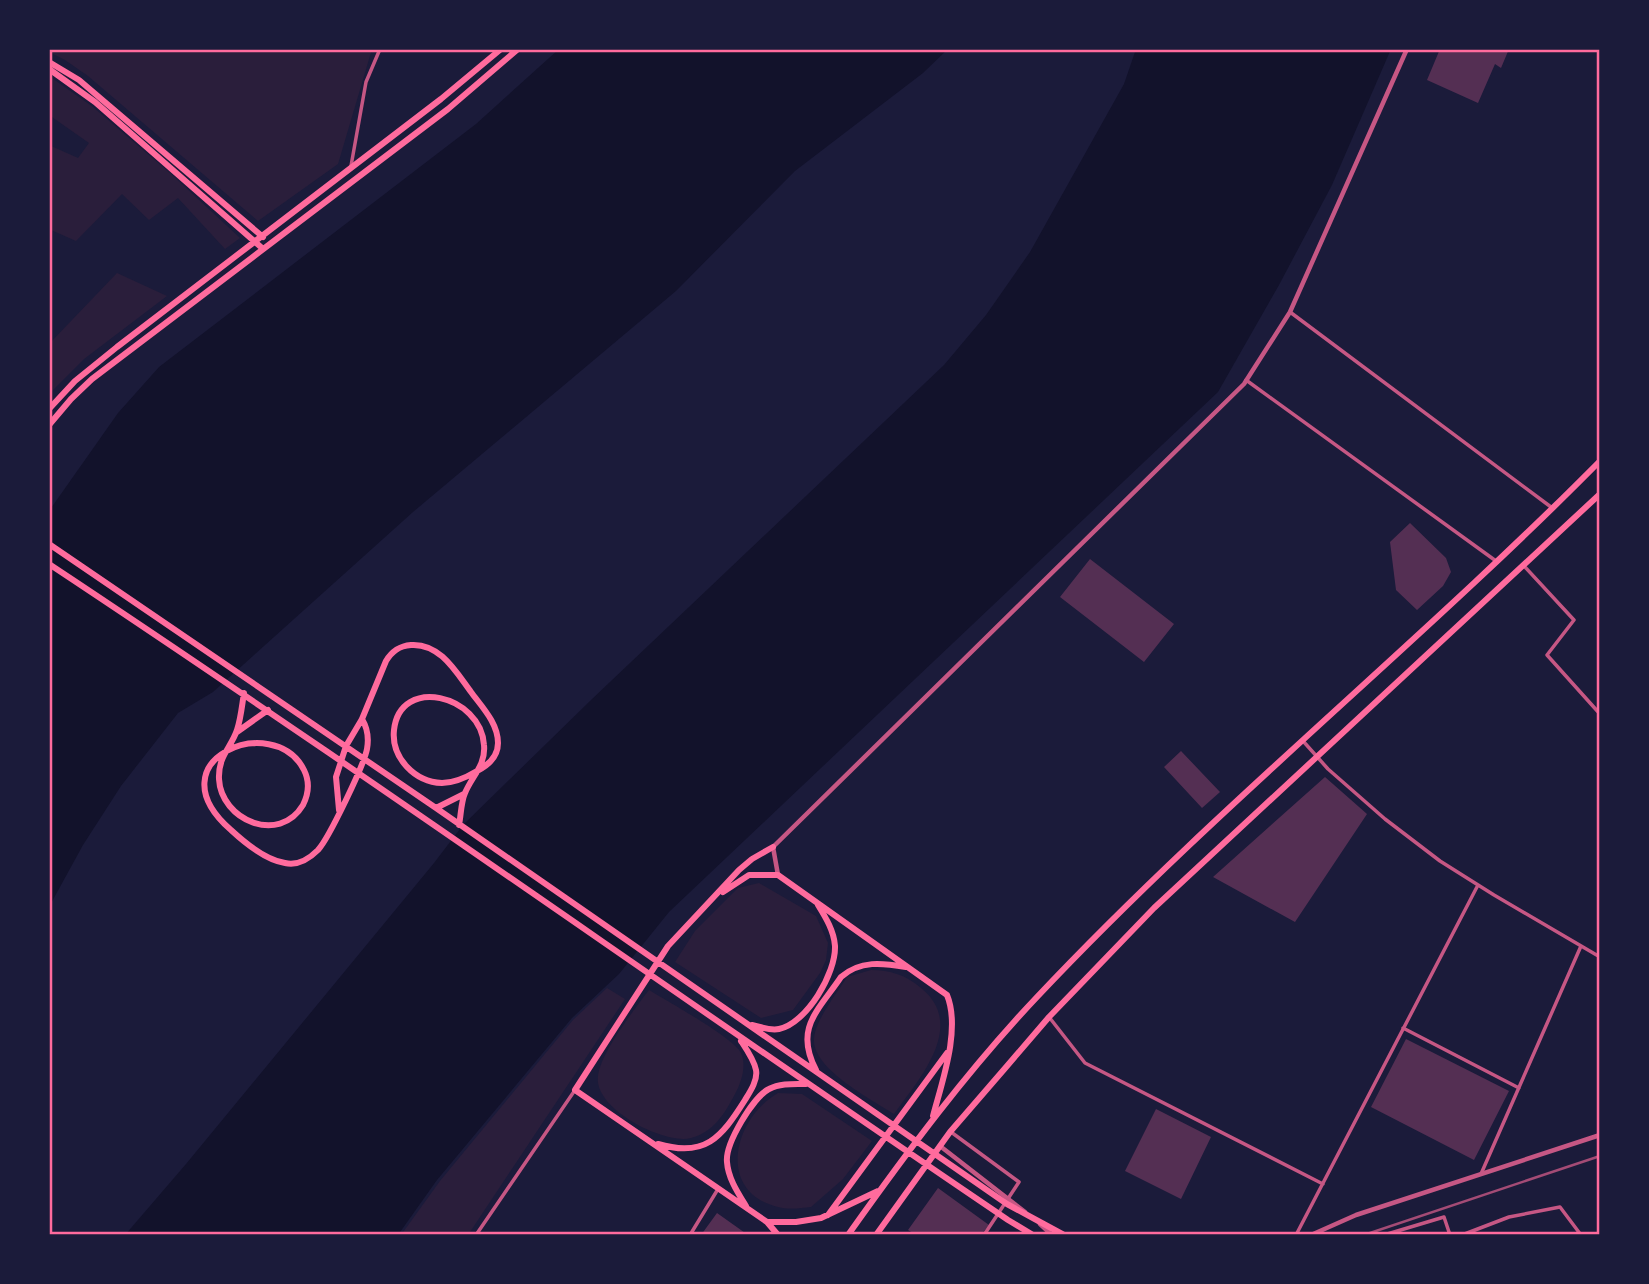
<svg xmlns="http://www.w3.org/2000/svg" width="1649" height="1284" viewBox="0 0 1649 1284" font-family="'Work Sans',sans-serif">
	<rect width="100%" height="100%" fill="#1b1b3a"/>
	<!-- green -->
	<path fill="#2a1e3b" d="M49,49H372L338,164L258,221L88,76L65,60L49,52Z
		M49,76L93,107L170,173L240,238L225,249L178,198L149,220L122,194L76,241L49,229L51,146L78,158L89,143L49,115Z
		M117,273L167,296L84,359L49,394V344Z
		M759,883L816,916L828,943L826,960L820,973L793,1010L761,1018L675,962L695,931L738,888Z
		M871,970C890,970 906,975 921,988C967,1025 920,1078 894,1114C873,1100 812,1069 814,1039C815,1020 838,992 847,977Z
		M607,988L625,999L468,1235H401L440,1181L573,1020Z
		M649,990C667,1001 734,1038 741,1053C747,1066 741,1083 735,1094C725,1113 714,1132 691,1138C665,1145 593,1109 598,1076C601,1052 634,1010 649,990Z
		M778,1093L802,1094L872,1141L843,1179L811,1207C801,1208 789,1210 778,1207C716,1192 733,1119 778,1093Z"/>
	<!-- water -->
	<path fill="#12122b" d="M559,49H948L923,73L795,171L676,291L413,512L213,692L178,713L121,786L83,845L49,907V511L118,413L159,367L476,124Z
		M1136,49H1391L1332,185L1279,285L1218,392L669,912L619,974L572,1018L437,1180L398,1235H125L186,1164L434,863L463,825L591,700L944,365L986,315L1030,252L1124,84Z"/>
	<!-- building -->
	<path fill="#542f53" d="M1440,49H1509L1501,68L1495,64L1478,103L1427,80Z
		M1410,523L1446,558L1451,572L1443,586L1417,610L1396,590L1390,542Z
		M1090,559L1174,624L1144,662L1060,597Z
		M1181,751L1220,792L1202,808L1164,767Z
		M1325,777L1367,814L1295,922L1213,877Z
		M1406,1039L1509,1091L1474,1160L1371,1107Z
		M1156,1109L1211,1137L1181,1199L1125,1171Z
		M938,1188L989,1225L981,1235H916L908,1230Z
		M717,1213L748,1235H701Z"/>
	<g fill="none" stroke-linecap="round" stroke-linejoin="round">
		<!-- minor -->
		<path stroke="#c65784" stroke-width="3.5" d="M351,166L366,82L380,49
			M1290,312L1551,507
			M1246,380L1496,561
			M1524,566L1574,620L1547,655L1600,714
			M1303,741L1328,769L1385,819L1440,861L1494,895L1600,957
			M1049,1017L1085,1063L1323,1184
			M1403,1028L1519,1088
			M951,1132L1019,1182L984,1235
			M1481,1174L1581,946
			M476,1235L575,1090
			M690,1235L718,1189
			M1296,1235L1478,885
			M1384,1235L1444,1217L1450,1235
			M1462,1235L1509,1217L1560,1207L1581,1235"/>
		<!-- tertiary -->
		<path stroke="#c65784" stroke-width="4.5" d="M778,875L773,847L1244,384L1290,312L1407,49
			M940,1146L1025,1212
			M1040,1224L1052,1235
			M1311,1235L1356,1215L1600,1135"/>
		<!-- primary -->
		<path stroke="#ff6b9d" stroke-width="6" d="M49,62L79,80L263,237
			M49,69L95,102L262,248
			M49,409L75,381L117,347L441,99L501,49
			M49,425L71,399L92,379L448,109L518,49
			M49,544L436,808L1007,1204L1064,1235
			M49,564C372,778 687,1003 1008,1220L1033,1235
			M244,693C242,705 241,718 237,730C231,748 218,756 219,779C221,820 279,845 303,805C309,793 310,782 304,770C274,710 151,760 231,830C245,843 266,860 285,863C298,866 310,858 318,850C329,838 364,765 367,749C369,738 368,729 362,719
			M237,732L268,710
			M436,808L464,794
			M339,810L336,777L346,746L362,719L386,661C392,651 399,646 411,645C440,643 456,672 471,692C482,707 498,723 498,743C498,757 489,765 477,771C467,777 454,783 442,783C415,782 391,758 394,730C400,675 481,695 484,745C486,765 472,776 465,793C461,802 461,815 459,825
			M773,847L752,859L739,870L668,946L575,1090L767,1222L778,1235
			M723,892L749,875H778L947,995C961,1029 942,1082 933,1116
			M752,1025C761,1027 770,1031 779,1029C807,1023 836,973 835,946C834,931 826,918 818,905
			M816,1070C794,1028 818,1011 841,977C860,960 883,963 906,967
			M658,1144C705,1158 721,1138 745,1100C750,1092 758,1080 756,1070C754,1060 747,1050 741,1041
			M746,1206C738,1193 728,1178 727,1162C725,1144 753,1097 769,1089C780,1083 794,1084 806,1084
			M828,1215L947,1053
			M767,1222H796L821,1218L878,1191
			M848,1235C907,1152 967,1071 1037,997C1215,808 1418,645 1600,461
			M876,1235L950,1132L1007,1066L1049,1017L1154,908L1600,494"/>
		<!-- rail -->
		<path stroke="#a44b75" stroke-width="2.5" d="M1364,1235L1600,1156"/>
	</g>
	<!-- border -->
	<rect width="1649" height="1284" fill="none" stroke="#1b1b3a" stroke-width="102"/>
	<rect x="51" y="51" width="1547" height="1182" fill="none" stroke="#ff6b9d" stroke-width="2.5"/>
</svg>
